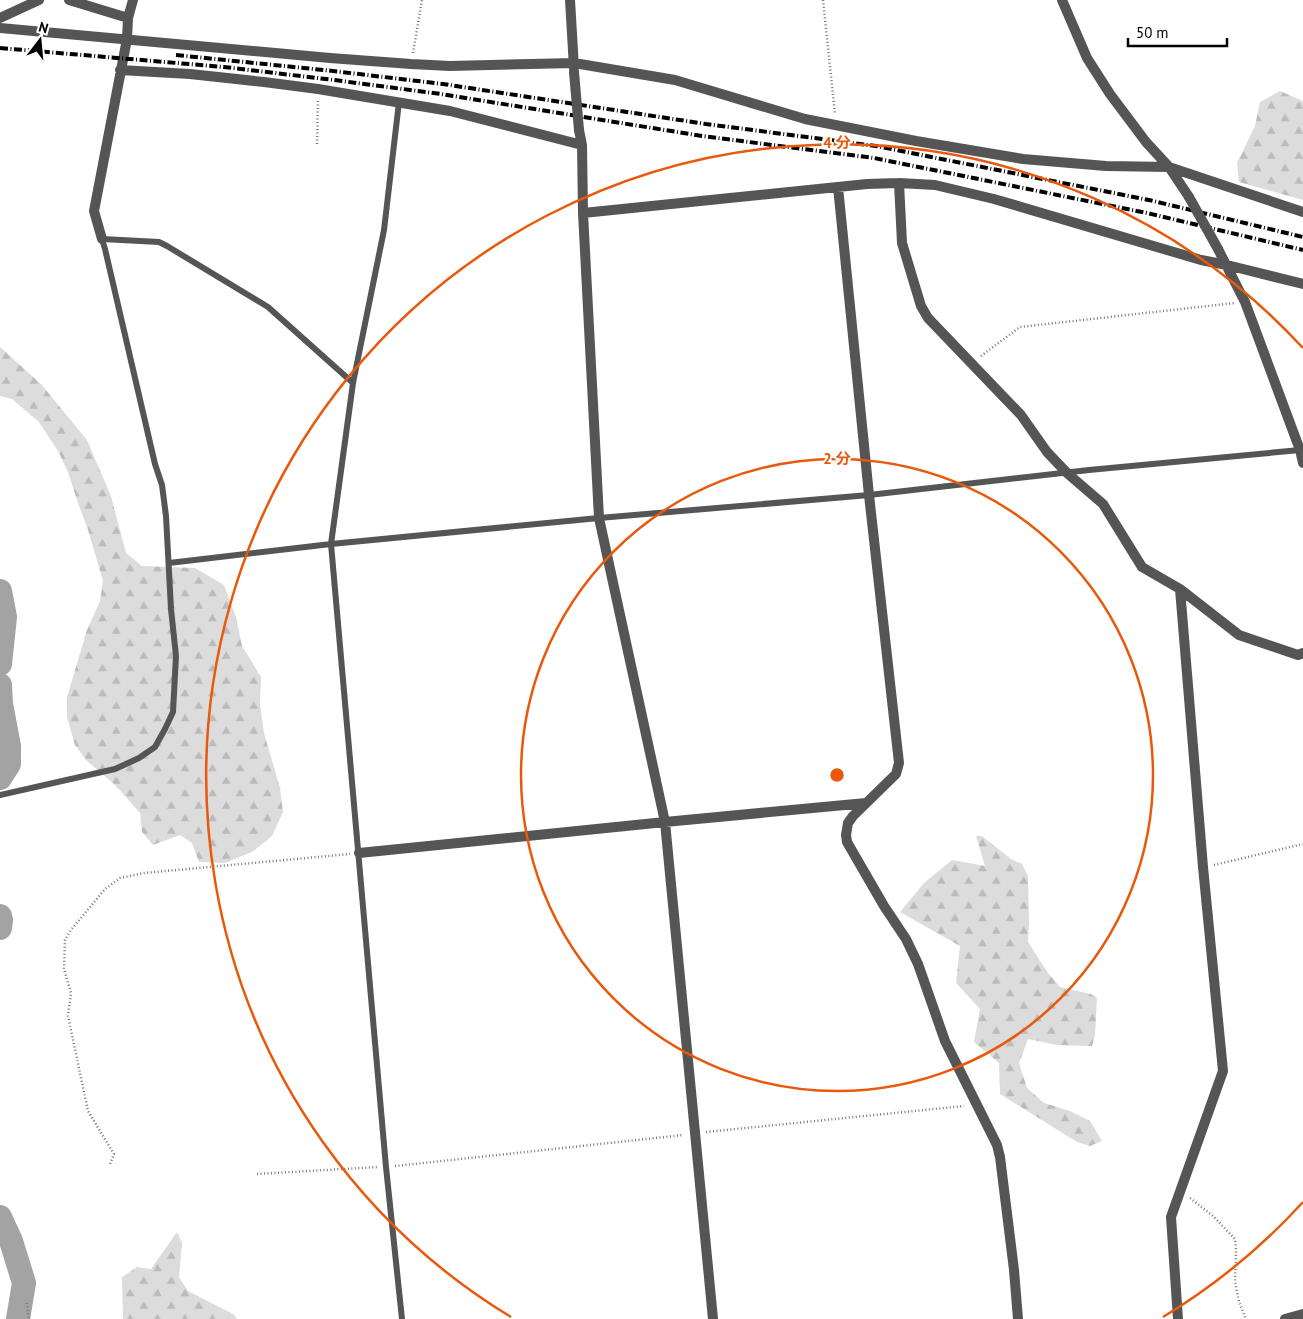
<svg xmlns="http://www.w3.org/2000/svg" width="1303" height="1319" viewBox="0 0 1303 1319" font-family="'PT Sans','Noto Sans JP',sans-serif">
	<defs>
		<pattern id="forest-firs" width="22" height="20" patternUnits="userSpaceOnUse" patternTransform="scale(1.25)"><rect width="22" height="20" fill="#dcdcdc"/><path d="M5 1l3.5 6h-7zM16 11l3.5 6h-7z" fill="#bbb"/></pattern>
	</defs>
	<rect width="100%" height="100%" fill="#fff"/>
	<!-- forest -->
	<path fill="url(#forest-firs)" d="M1280,91L1303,101V200L1239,182L1237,163L1255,126L1260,102Z
		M0,347L41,384L87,440L111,496L126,553L142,566L195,568L224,585L236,617L242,646L261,677L260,705L264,733L280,788L283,812L272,836L252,852L225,863L199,862L192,843L180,835L153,845L142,832L140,813L116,786L86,760L75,745L67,717V697L87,630L100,601L103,581L88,530L78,503L68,472L58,451L39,422L12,399L0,396Z
		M976,836H982L1011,859L1022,864L1028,876L1029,922L1028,942L1048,973L1060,987L1091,994L1097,998L1095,1035L1092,1046L1057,1045L1028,1039L1019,1063L1027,1088L1044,1103L1070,1111L1090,1121L1102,1141L1090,1146L1077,1142L1000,1094L999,1063L974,1042L980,1009L956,983L960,946L900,912L924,883L952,860L985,866Z
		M177,1232L182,1243L179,1277L188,1291L233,1314L237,1319H123L122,1277L137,1267L151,1269Z"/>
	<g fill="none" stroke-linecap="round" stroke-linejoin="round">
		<!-- river -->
		<path stroke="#a3a3a3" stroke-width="24" d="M0,591L5,617L0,664
			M0,685L1,704L9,746V764L0,778
			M0,916L1,920L0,928
			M0,1217L11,1241L24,1283L18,1319"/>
		<!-- path -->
		<path stroke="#777" stroke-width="2.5" stroke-dasharray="1 2.5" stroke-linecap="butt" d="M823,0L835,114
			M413,53L422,0
			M317,144L318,100
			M981,356L1020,327L1235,303
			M1214,865L1303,844
			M706,1132L964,1106
			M110,1164L114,1154L88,1111L68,1016L71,993L64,969L65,940L71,930L105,889L120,878L144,873L350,854
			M395,1166L683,1135
			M257,1174L378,1167
			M1190,1198L1213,1216L1235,1239L1236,1249L1235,1281L1239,1302L1246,1319
			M27,1303L29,1319"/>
		<!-- service -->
		<path stroke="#555" stroke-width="6" d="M399,102L384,230L353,383L331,544L386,1167L402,1319
			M169,563L331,544L599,518L869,495L1089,470L1300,450
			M0,795L115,769L139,758L155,747L165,729L173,712L176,656L171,609L166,516L162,485L155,464L105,249L102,239L159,242L167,246L268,307L353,383"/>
		<!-- minor -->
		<path stroke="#555" stroke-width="10" d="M69,0L128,18
			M570,0L574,68
			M1062,0L1087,58L1110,94L1146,142L1169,167L1189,197
			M0,18L39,0
			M0,28L330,58L411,64L450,66L574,63L675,80L805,119L916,141L1023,159L1106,166L1169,167L1303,212
			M120,70L190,74L264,82L318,89L450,111L582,145
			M579,130L582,145L583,213L599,518L665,822L713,1319
			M899,183L902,243L921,306L928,318L1021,415L1047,452L1067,473L1103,504L1142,567L1180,589L1239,635L1298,655L1303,653
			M838,187L869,495L899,763L896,774L853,816L848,823L846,835L847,842L884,906L906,939L918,964L945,1041L997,1145L1000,1157L1014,1270L1018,1319
			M583,213L867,184L899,183L935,185L994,199L1201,260L1227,265L1303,284
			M102,239L94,211L127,39L128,18L133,0
			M1218,249L1245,302L1300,450L1303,463
			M359,853L665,822L866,803
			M1178,1319L1171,1217L1223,1071L1203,867L1180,589
			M1285,1319L1303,1314"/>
		<!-- rail -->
		<path stroke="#000" stroke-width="4" stroke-dasharray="8 2.5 1 2.5" stroke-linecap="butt" d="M0,48L224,67L334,80L441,94L702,136L874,158L1147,213L1303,250
			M176,55L333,71L443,84L706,124L876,146L1149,200L1303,237"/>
		<!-- minor-bridge -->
		<path stroke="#555" stroke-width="10" d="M574,72L579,130
			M1189,197L1218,249"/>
	</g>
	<!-- distance rings -->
	<g fill="none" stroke="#e8590c" stroke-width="2.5">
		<circle cx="837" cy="775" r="316"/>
		<path d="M1303 1202A632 632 0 0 1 1163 1317M511 1317A632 632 0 1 1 1303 348"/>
	</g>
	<circle cx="837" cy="775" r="8" fill="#e8590c" stroke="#fff" stroke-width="2.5"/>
	<g font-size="15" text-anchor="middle" font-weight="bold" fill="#e8590c" stroke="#fff" stroke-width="4" stroke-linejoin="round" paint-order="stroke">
		<text x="837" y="148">4 分</text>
		<text x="837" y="464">2 分</text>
	</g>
	<!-- north arrow -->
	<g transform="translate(40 40) rotate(16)" stroke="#ffffff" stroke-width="4" paint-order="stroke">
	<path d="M0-4L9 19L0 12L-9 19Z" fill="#000000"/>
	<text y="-8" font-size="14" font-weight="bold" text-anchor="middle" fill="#000000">N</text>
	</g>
	<!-- scale -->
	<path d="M1128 38v8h99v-8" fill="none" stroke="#000000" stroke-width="2.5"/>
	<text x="1136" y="38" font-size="15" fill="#000000" stroke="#ffffff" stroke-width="4" paint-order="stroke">50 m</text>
</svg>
